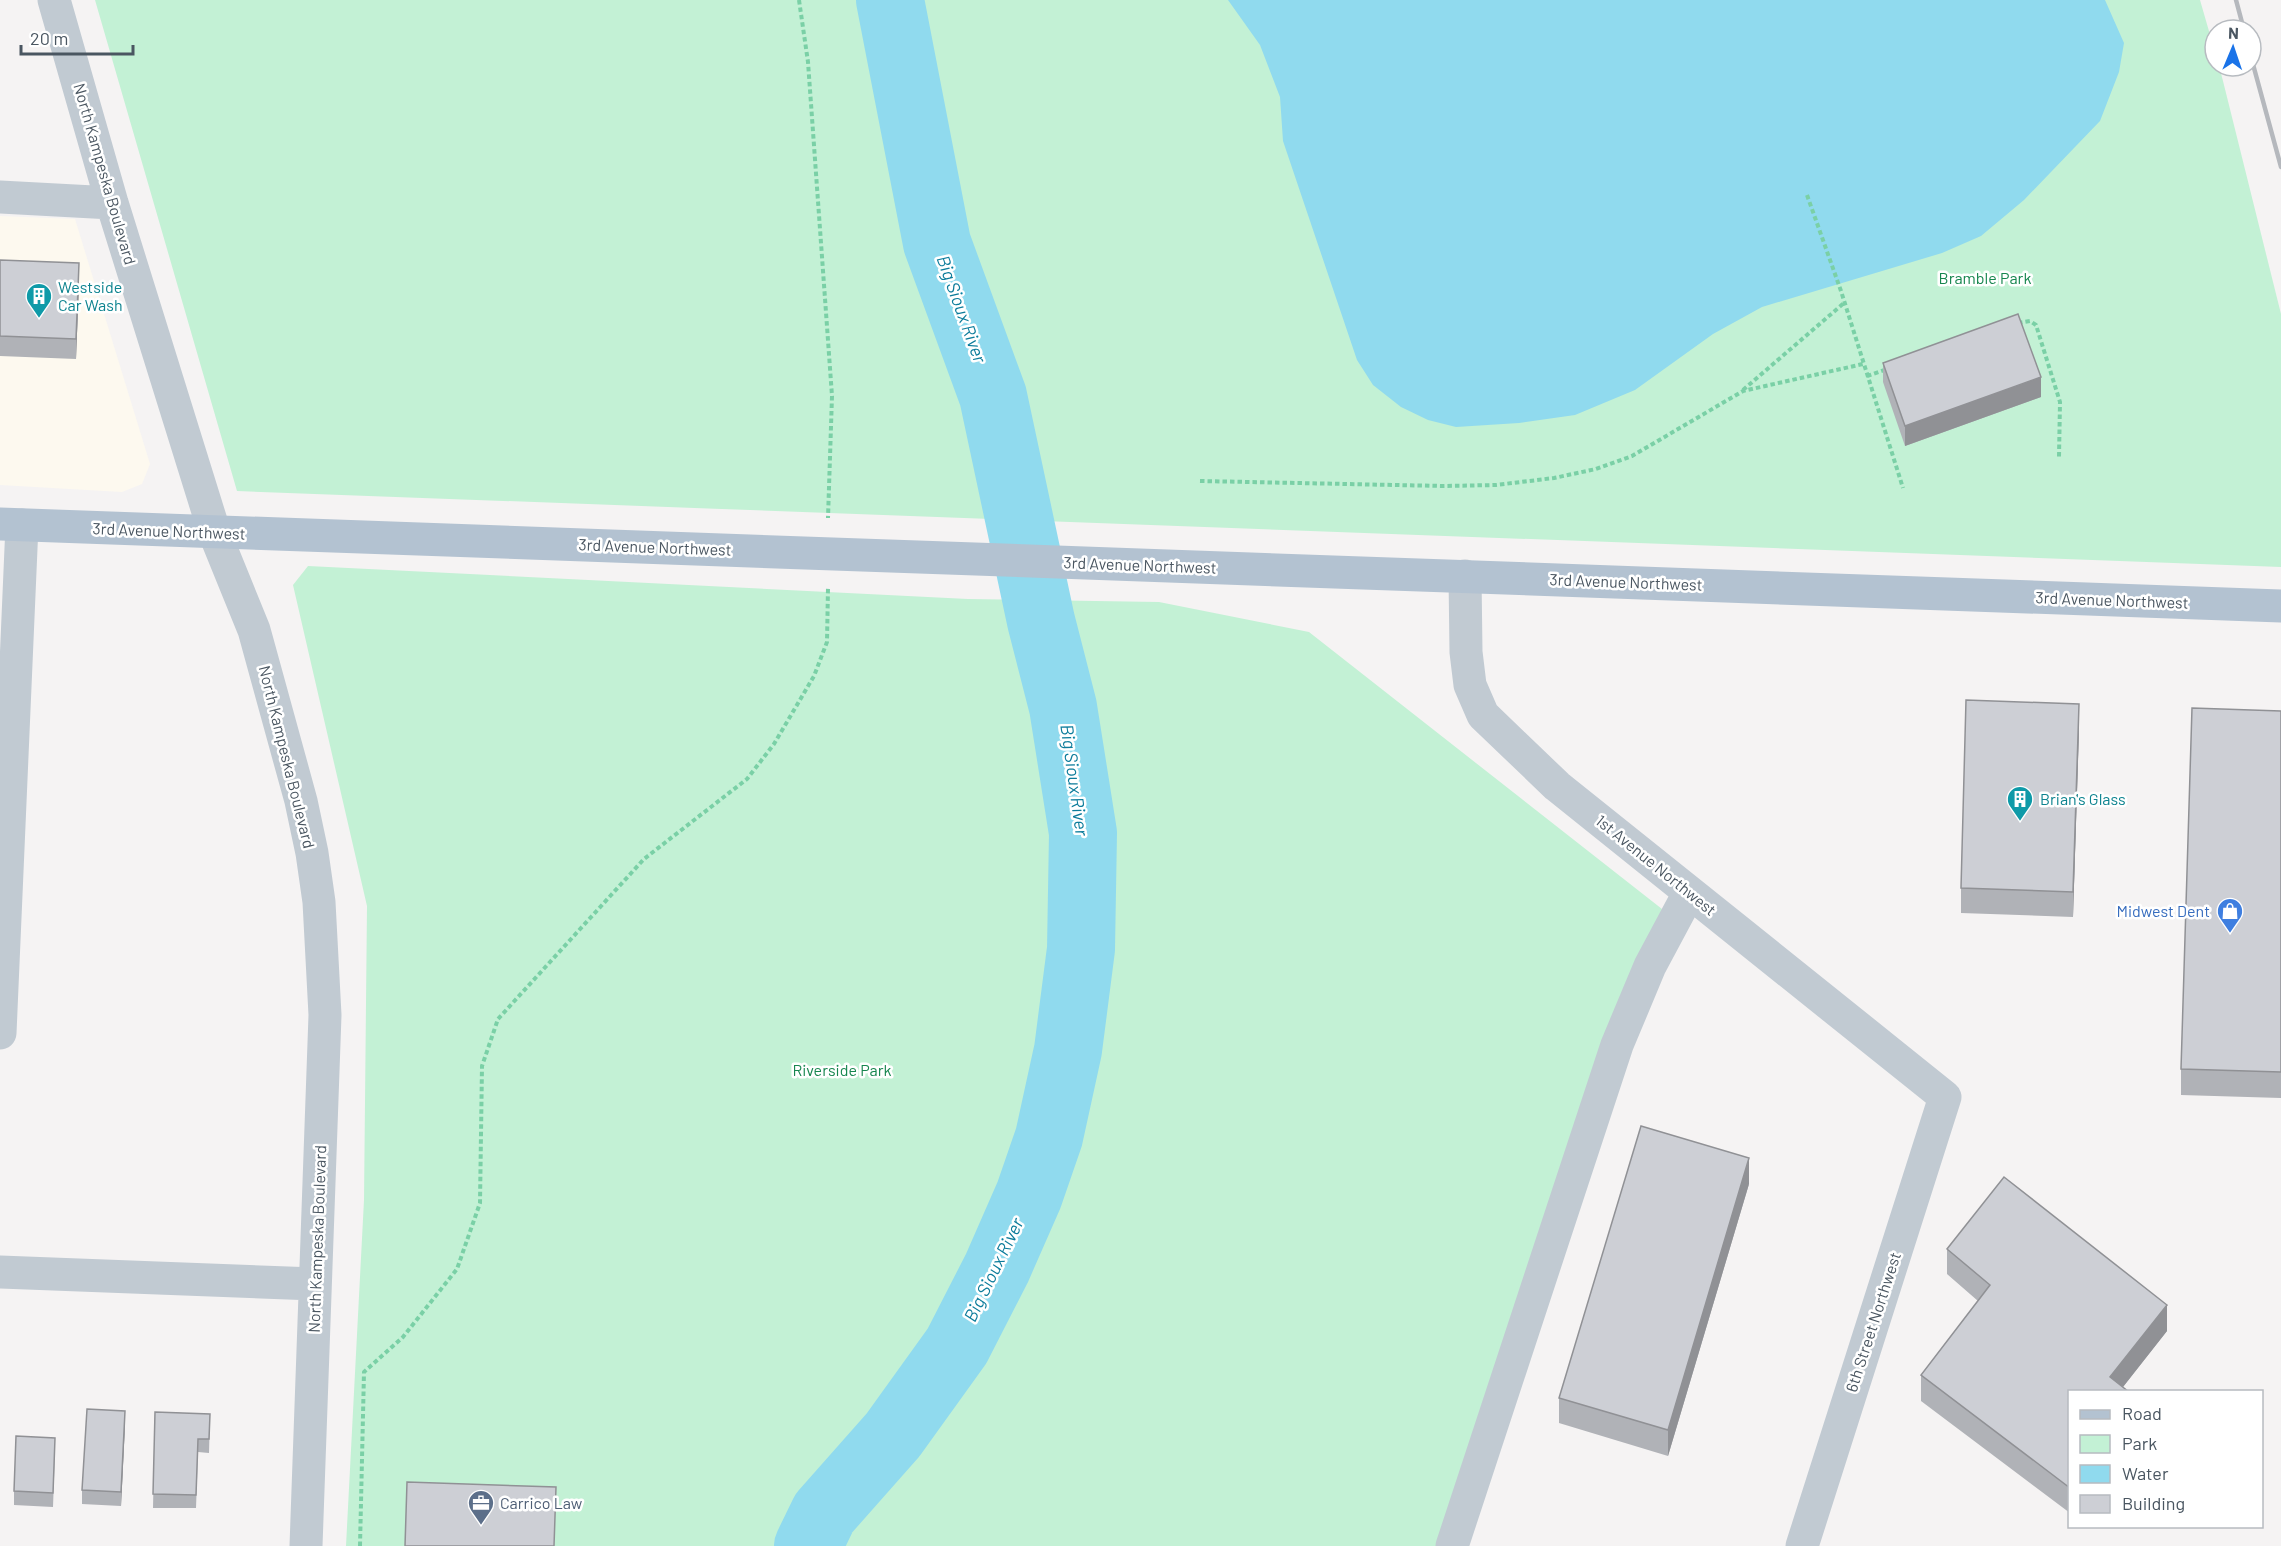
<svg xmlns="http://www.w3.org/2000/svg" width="2281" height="1546" viewBox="0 0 2281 1546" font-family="Barlow,sans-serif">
	<rect width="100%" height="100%" fill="#f5f3f3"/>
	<!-- commercial -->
	<path fill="#fdf9ef" d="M0,216L75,219L150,464L142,484L122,492L0,485Z"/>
	<!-- green -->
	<path fill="#c3f1d5" d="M95,0H2200L2215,52V66H2219L2223,81L2281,314V567L237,491Z
		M308,566L968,599L1159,602L1309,632L1662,909L1452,1546H346L364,1200L367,906L293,585Z"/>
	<!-- water -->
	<path fill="#90daee" d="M1228,0H2105L2124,43L2119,72L2100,121L2024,200L1981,236L1942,253L1762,307L1713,334L1635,390L1575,415L1519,423L1456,427L1428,420L1401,407L1373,385L1357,360L1283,141L1280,97L1260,45Z"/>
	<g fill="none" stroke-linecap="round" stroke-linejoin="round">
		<!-- river -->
		<path stroke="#90daee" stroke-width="68" d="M808,1546L824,1513L893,1435L957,1346L997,1268L1029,1195L1049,1137L1068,1050L1081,949L1083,833L1063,707L1041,621L993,396L937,243L890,0"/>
		<!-- path -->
		<path stroke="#7ad0a6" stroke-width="4" stroke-dasharray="4.5 3" stroke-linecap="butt" d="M799,0L808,62L832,396L828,518
			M1807,195L1841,291L1903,488
			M2018,323L2030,321L2036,325L2060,402L2059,457
			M1867,376L1887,369
			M1743,390L1844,303
			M1200,481L1444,486L1496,485L1554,478L1596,469L1632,456L1743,391L1863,364
			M360,1546L364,1372L403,1337L457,1269L480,1203L482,1066L498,1019L644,859L747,779L774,744L814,676L827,642L828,588"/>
		<!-- minor -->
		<path stroke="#c1cad2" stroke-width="33" d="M54,0L112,203L215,534L254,630L301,801L312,853L319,902L325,1015L306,1546
			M0,197L112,203
			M1465,576L1466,652L1470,685L1483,715L1557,786L1945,1097L1802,1546
			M0,1033L22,525
			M0,1272L315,1284
			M1452,1546L1617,1045L1650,966L1689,893"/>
		<!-- major -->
		<path stroke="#b3c2d1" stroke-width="33" d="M0,524L2281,606"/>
		<!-- rail -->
		<path stroke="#b5b8bd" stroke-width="4.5" d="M2236,0L2244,30
			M2251,57L2281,167"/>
	</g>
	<!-- wall -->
	<path fill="#b0b2b7" d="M0,260L79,283L76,359L0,356Z
		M1883,363L2041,397L1905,446L1883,382Z
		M2281,711V1098L2181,1095V1069Z
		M2079,730L2073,917L1961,913V888Z
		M1749,1184L1668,1456L1559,1423V1398Z
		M1947,1249L2167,1331L2123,1387L2070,1392V1513L1921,1401V1375L1978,1301L1947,1274Z
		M155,1412L210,1414L209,1453L198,1452L196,1508H153Z
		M125,1424L121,1506L82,1504V1490Z
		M55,1451L53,1507L14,1505V1491Z"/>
	<!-- shaded-wall -->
	<path fill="#909195" d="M79,263V283L76,359V339Z
		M2041,377V397L1905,446V426Z
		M2079,704V730L2073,917V892Z
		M1749,1158V1184L1668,1456V1430Z
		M2167,1305V1331L2119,1392L2110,1377Z
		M125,1411V1424L121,1506V1492Z"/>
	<!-- building -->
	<path fill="#cdcfd5" stroke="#909195" stroke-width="1.5" d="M0,260L79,263L76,339L0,336Z
		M2018,314L2041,377L1905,426L1883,363Z
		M1966,700L2079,704L2073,892L1961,888Z
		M2192,708L2281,711V1072L2181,1069Z
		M1641,1126L1749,1158L1668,1430L1559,1398Z
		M2004,1177L2167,1305L2110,1377L2129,1392H2070V1488L1921,1375L1990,1285L1947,1249Z
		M87,1409L125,1411L121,1492L82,1490Z
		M155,1412L210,1414L209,1439H198L196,1495L153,1494Z
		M16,1436L55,1438L53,1493L14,1491Z
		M407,1482L556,1487L554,1546H405Z"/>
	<!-- icons -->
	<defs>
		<g id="building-pin" transform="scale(1.35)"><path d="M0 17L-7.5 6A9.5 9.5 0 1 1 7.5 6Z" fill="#0f9aa8" stroke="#fff"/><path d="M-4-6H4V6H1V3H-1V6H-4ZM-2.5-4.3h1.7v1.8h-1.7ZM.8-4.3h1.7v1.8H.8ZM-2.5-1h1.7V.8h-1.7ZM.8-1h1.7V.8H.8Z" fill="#fff"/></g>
		<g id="shop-pin" transform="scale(1.35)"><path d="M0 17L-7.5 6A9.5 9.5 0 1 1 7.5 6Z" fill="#3f7fe0" stroke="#fff"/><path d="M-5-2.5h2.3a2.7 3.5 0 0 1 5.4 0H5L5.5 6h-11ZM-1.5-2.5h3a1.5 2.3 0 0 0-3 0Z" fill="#fff"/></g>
		<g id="office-pin" transform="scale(1.35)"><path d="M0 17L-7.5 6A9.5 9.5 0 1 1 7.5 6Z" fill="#5c6f8a" stroke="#fff"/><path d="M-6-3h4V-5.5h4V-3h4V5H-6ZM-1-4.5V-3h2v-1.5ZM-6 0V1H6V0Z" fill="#fff"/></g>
	</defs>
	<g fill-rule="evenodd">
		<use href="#building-pin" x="39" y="296"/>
		<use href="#building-pin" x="2020" y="799"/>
		<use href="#shop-pin" x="2230" y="911"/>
		<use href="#office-pin" x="481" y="1503"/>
	</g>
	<g text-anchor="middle" stroke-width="5" stroke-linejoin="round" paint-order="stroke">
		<!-- street labels -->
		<g font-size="16" fill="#4a5661" stroke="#fff">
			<text transform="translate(105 174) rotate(74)" y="6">North Kampeska Boulevard</text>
			<text transform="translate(169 531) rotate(2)" y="6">3rd Avenue Northwest</text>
			<text transform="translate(655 547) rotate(2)" y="6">3rd Avenue Northwest</text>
			<text transform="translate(1140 565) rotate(2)" y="6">3rd Avenue Northwest</text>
			<text transform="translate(1626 582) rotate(2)" y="6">3rd Avenue Northwest</text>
			<text transform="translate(2112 600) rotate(2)" y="6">3rd Avenue Northwest</text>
			<text transform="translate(287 757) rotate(76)" y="6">North Kampeska Boulevard</text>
			<text transform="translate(1656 865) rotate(39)" y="6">1st Avenue Northwest</text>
			<text transform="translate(317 1239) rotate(-88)" y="6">North Kampeska Boulevard</text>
			<text transform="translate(1873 1322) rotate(-72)" y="6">6th Street Northwest</text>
		</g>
		<!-- park labels -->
		<g font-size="16" fill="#17864f" stroke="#fff">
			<text x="1985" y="284">Bramble Park</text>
			<text x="842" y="1076">Riverside Park</text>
		</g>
		<!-- culture labels -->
		<g font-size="16" fill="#0d838f" stroke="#fff" text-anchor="start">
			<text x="58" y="293">Westside<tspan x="58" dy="18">Car Wash</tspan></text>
			<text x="2040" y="805">Brian's Glass</text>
		</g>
		<!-- shop labels -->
		<g font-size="16" fill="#366cbe" stroke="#fff" text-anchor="end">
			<text x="2210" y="917">Midwest Dent</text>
		</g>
		<!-- service labels -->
		<g font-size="16" fill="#4e5e75" stroke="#fff" text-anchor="start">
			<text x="500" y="1509">Carrico Law</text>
		</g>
		<!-- water labels -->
		<g font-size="18" font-style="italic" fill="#0c7c9b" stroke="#fff">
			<text transform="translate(961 309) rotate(70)" y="6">Big Sioux River</text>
			<text transform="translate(1074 780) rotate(82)" y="6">Big Sioux River</text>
			<text transform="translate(994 1270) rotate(-64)" y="6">Big Sioux River</text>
		</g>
	</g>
	<!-- legend -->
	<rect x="2068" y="1390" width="195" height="138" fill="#ffffff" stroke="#b7bbc0" stroke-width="1.5"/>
	<rect x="2080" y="1410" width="30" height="9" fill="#b3c2d1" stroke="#b7bbc0" stroke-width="1.5"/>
	<text x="2122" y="1420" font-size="18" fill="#4a5661">Road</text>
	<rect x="2080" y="1435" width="30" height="18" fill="#c3f1d5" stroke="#b7bbc0" stroke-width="1.5"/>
	<text x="2122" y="1450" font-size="18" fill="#4a5661">Park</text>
	<rect x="2080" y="1465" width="30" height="18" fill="#90daee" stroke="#b7bbc0" stroke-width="1.5"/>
	<text x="2122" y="1480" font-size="18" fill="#4a5661">Water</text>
	<rect x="2080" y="1495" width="30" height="18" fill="#cdcfd5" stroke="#b7bbc0" stroke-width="1.5"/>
	<text x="2122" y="1510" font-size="18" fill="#4a5661">Building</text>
	<!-- north arrow -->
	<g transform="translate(2233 48) rotate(2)"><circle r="28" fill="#ffffff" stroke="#b7bbc0" stroke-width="1.5"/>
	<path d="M0-4.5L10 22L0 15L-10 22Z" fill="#1a73e8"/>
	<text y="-9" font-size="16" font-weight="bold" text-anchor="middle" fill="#4a5661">N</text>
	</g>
	<!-- scale -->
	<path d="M21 45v9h112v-9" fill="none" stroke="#4a5661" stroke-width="3"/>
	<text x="30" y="45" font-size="18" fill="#4a5661" stroke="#ffffff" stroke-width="4.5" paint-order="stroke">20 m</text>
</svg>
